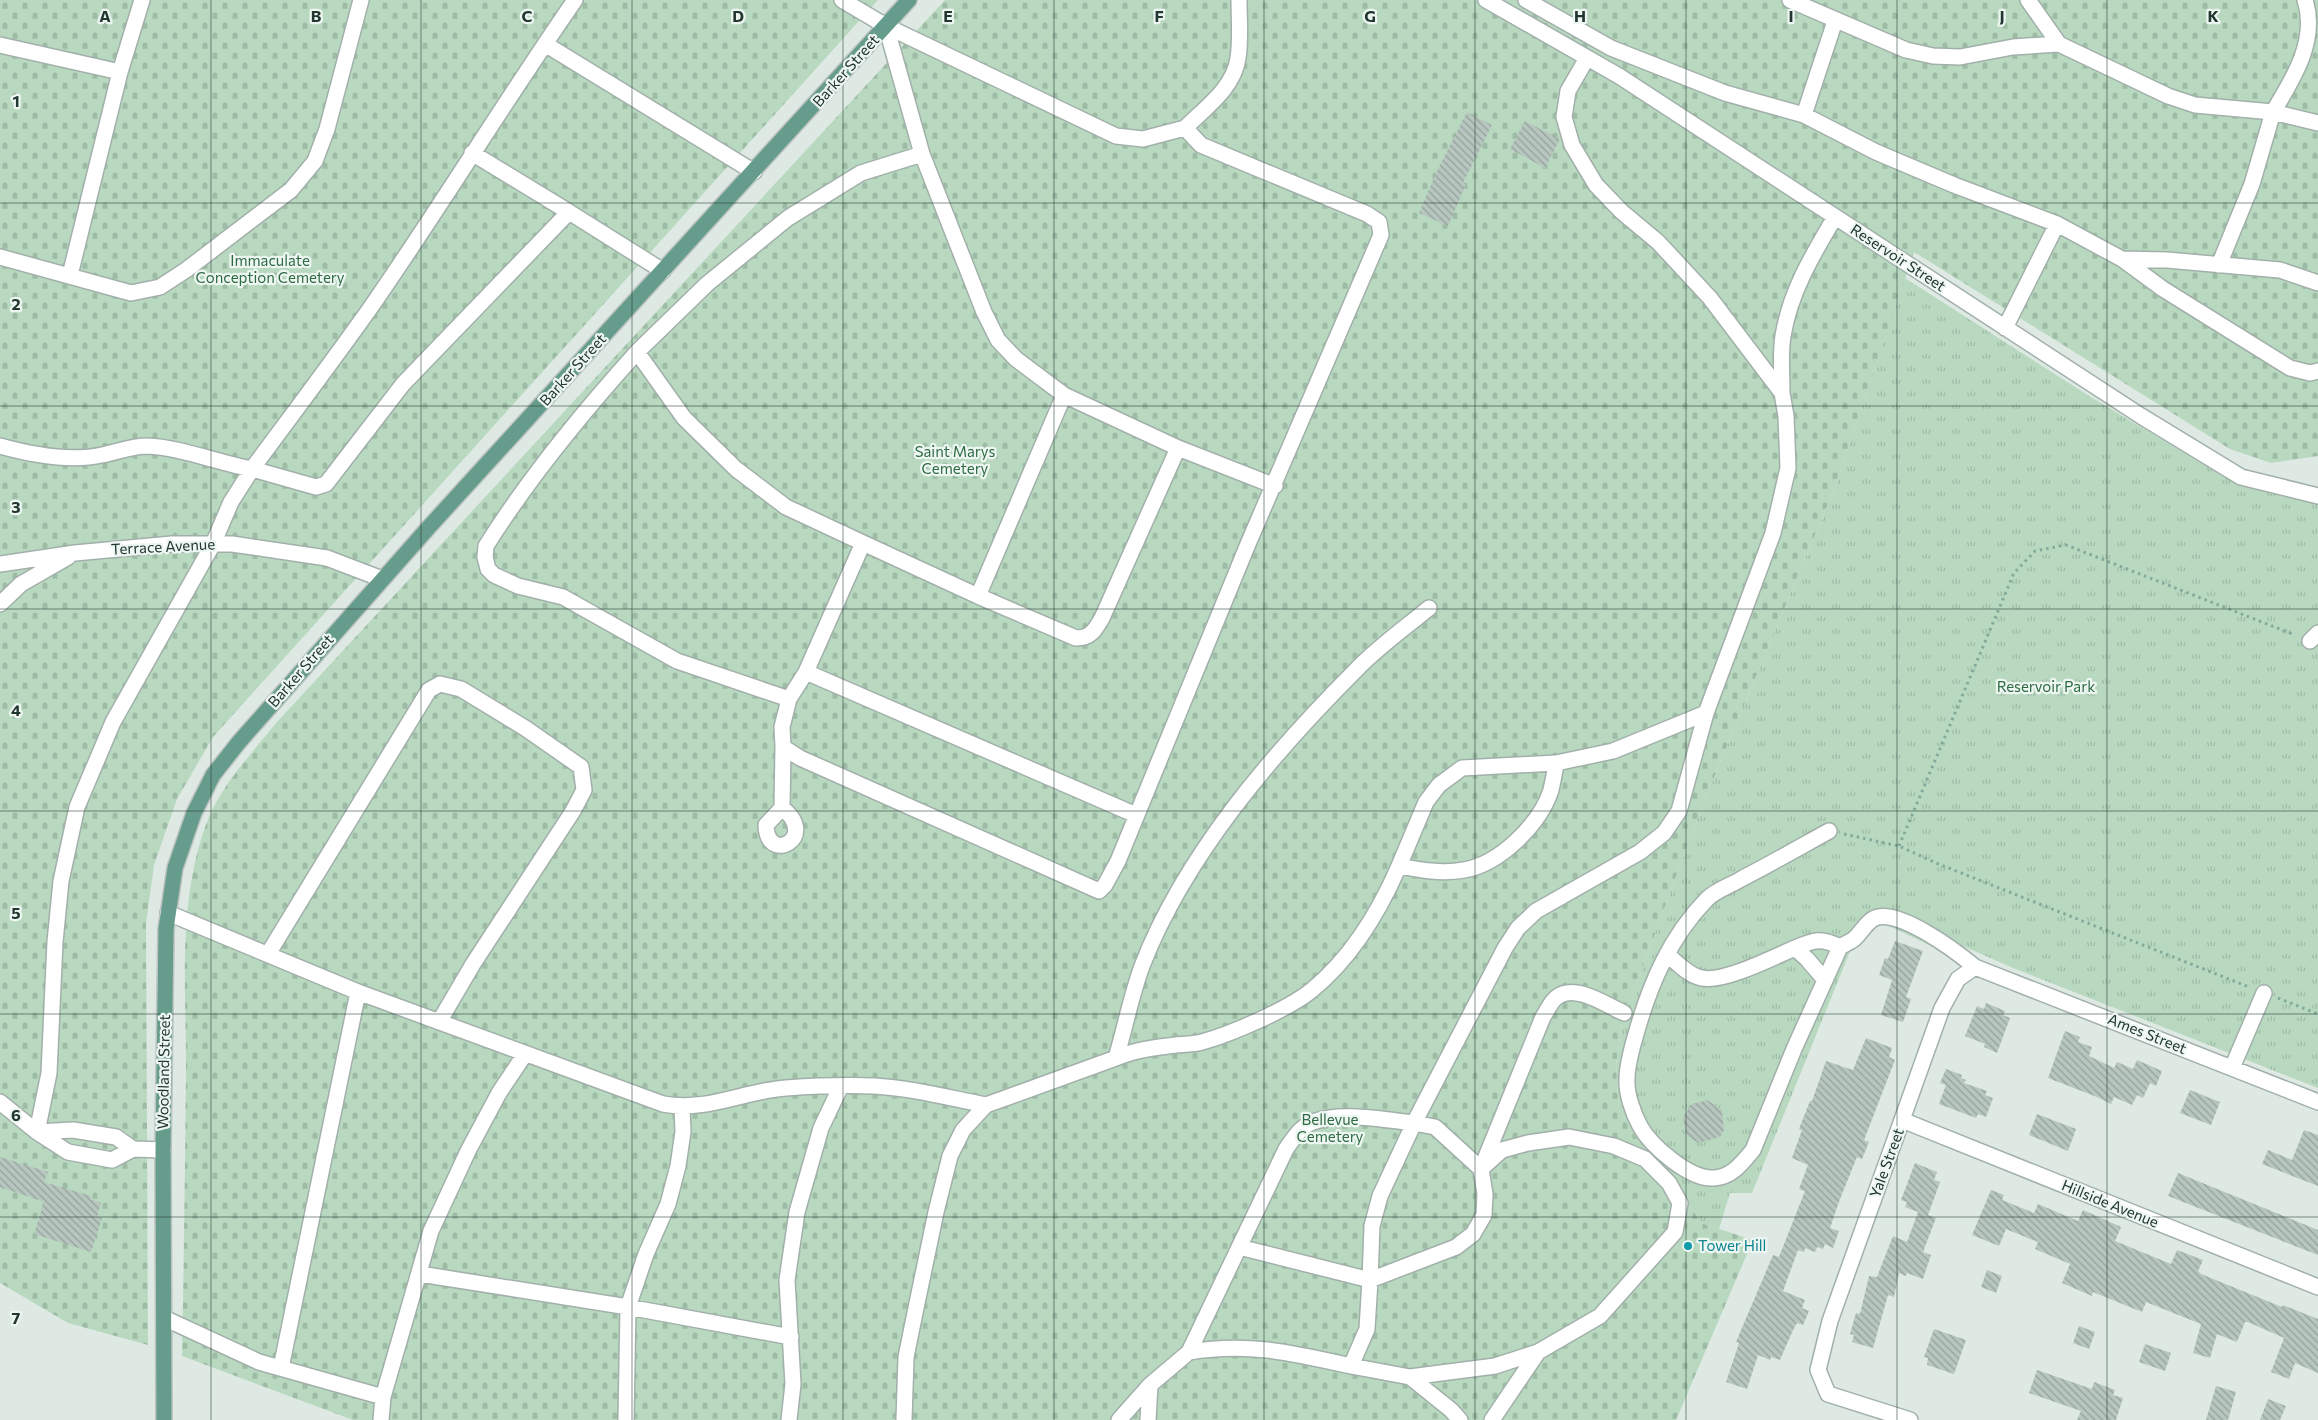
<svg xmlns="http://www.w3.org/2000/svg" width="2318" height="1420" viewBox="0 0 2318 1420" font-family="Commissioner,sans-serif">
	<defs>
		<pattern id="grass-tufts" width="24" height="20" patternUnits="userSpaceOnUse" patternTransform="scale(1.25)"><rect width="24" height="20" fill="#b8d9c0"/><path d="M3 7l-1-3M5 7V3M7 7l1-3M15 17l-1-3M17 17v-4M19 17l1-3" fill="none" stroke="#9ebba5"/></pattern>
		<pattern id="cemetery-stones" width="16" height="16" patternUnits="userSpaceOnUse" patternTransform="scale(1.25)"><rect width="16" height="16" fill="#b8d9c0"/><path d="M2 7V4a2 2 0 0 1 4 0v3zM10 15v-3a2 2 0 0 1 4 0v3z" fill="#9ebba5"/></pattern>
		<pattern id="building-back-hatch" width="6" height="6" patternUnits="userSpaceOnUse" patternTransform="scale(1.25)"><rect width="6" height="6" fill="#b7c6bf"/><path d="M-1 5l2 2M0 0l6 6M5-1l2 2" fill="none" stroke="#94a29c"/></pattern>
	</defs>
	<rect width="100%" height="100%" fill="#dee9e4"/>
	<!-- grass -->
	<path fill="url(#grass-tufts)" d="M1905,278L2086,394L2224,477L2262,489L2318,502V1088L2013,968L1956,943L1950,955L1885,924C1865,927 1859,938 1849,954L1752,1193H1730L1719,1229L1701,1223L1681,1191L1641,1145L1619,1109L1616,1066L1622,1023L1702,806L1837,482Z"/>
	<!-- cemetery -->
	<path fill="url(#cemetery-stones)" d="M0,0H878L213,737L177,799L154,865L146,923L148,1345L68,1323L0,1283Z
		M945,0H2318V456L2271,463L2230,449L1914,252L1837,482L1702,806L1622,1023L1616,1066L1619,1109L1641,1145L1681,1191L1701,1223L1753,1240L1676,1420H353L182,1356C184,1260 185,1164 186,1068C186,985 177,896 209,817C224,782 253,752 277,722Z"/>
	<!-- building -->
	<path fill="url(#building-back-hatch)" d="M1467,112L1492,125L1463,183L1466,184L1448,226L1419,213L1437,171Z
		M1525,121L1560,139L1545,168L1510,149Z
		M1895,941L1923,951L1906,997L1911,999L1903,1022L1881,1015L1892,980L1879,975L1885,958L1888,959Z
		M1986,1003L2005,1011L2003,1015L2010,1018L1997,1053L1984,1047L1985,1044L1965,1036L1977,1006L1984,1009Z
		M2065,1031L2080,1037L2078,1042L2092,1047L2089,1056L2114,1068L2117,1062L2133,1069L2137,1060L2162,1071L2156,1086L2150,1083L2143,1098L2137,1095L2132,1105L2114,1097L2111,1104L2097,1097L2048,1078Z
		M1866,1038L1892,1048L1889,1057L1895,1060L1864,1140L1869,1142L1862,1159L1857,1157L1840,1199L1830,1228L1839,1231L1833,1248L1825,1244L1823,1249L1817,1247L1815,1252L1805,1248L1804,1252L1798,1250L1783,1291L1805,1300L1802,1308L1809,1311L1803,1325L1797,1323L1793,1330L1780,1360L1771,1357L1770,1360L1758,1355L1747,1389L1726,1382L1739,1343L1736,1342L1773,1255L1779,1257L1805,1191L1799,1189L1808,1165L1792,1158L1802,1130L1799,1129L1810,1101H1812L1826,1061L1853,1070Z
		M1946,1069L1962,1075L1961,1078L1966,1080L1964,1083L1987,1091L1985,1095L1993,1098L1986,1117L1978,1114L1976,1118L1939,1104L1946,1085L1940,1083Z
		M2190,1090L2220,1102L2211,1125L2180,1113Z
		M1707,1100L1722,1110L1724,1130L1720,1137L1698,1143L1686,1134L1683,1117L1692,1104Z
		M2037,1114L2076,1129L2068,1151L2029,1135Z
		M2304,1130L2318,1135V1186L2262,1164L2268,1150L2292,1160Z
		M0,1157L48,1172L44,1182L91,1196L90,1199L101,1203L97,1217L102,1218L91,1252L34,1234L44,1202L0,1187Z
		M1915,1163L1937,1172L1934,1180L1940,1182L1928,1215L1936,1218L1923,1252L1931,1255L1923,1279L1907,1273L1906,1276L1899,1273L1894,1297L1888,1295L1873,1348L1852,1342L1854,1335L1850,1334L1856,1313L1860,1314L1869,1276L1877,1277L1893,1236L1907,1242L1918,1212L1905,1207L1907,1202L1901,1200Z
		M2178,1173L2318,1230V1255L2168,1196Z
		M1991,1190L2004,1195L2002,1200L2034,1213L2038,1204L2078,1221L2083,1210L2121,1227L2115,1241L2171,1264L2177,1250L2203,1260L2198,1271L2201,1274L2282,1307L2283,1305L2318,1319V1373L2295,1363L2289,1379L2271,1372L2284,1338L2248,1322H2245L2237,1342L2217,1334L2210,1358L2193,1353L2201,1324L2146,1302L2142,1312L2093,1292L2092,1296L2062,1283L2070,1264L2035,1249L2038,1242L2006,1229L1999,1246L1972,1235Z
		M1987,1270L2002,1276L1996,1293L1981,1287Z
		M2079,1326L2095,1332L2089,1349L2073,1343Z
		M1934,1329L1966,1340L1954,1374L1927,1365L1928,1358L1924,1357Z
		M2145,1344L2171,1353L2165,1371L2139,1362Z
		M2037,1370L2092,1389L2094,1382L2115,1390L2113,1395L2123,1398L2116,1420H2077L2081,1411L2029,1393Z
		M2216,1386L2236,1392L2228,1420H2206Z
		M2268,1399L2286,1406L2280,1420H2260Z"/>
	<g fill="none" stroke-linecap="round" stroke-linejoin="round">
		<!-- minor casing -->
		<g stroke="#a2b0aa" stroke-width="18">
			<path id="minor" d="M842,0L886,26
				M1486,0L1619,76L2141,416L2241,477L2318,496
				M1526,0L1611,48L1725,93L1804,115L1876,152L1954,185L2057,224L2122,259
				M1790,0L1906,50L1933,56L1960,57L2013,47L2059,44L2168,96L2195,105L2273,112C2293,79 2318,40 2305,0
				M2028,0L2059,44
				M545,44L754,172
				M0,45L120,72L142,0
				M1804,115L1835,21
				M472,153L569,212L403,384L326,484L316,487L252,469C292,415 332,362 371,307C441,206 505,101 575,0
				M922,154L886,26L1116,136L1143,139L1185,128
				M569,212L663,271
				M0,257L131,293L160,287L186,270L291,190L315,161L327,129L361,0
				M2219,265L2252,184L2273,112L2318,123
				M70,275L120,72
				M2318,283L2280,270L2167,260L2122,259L2163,289L2290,368L2310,373L2318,371
				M2005,328L2057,224
				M637,352L707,284L788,218L861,173L922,154L984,312L998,340L1016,359L1064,395L978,596L863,543
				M1782,393C1782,374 1780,354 1783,336C1790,292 1813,254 1835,217
				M0,446C32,455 69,462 102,455C118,452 131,446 147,446C179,447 219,463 252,469L231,502L213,544L113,722L77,807L61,881L55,942L49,1073L37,1132L0,1102
				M1178,448L1275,486
				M0,564L75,553L172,544H232L327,558L382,579
				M978,596L1076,638C1091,638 1095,630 1102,618L1178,448L1064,395
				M0,604L21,584L68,557
				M2310,641L2318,633
				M789,699L806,672
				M1556,763L1462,768L1439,785L1426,802L1399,866C1420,870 1442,874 1464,870C1500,864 1540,824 1551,790C1553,781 1555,772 1556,763L1613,751L1706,713
				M782,808C820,837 767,866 766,825L782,808L783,747
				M1136,815L806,672L863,543L786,507L736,469L684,418L637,352C582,413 530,476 486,546L485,557L488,569L494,575L518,586L563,597L677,661L789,699L782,727L783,747L800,758L1099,891L1105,885L1118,861L1248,544L1381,235L1379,222L1367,214L1201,145L1185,128C1205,108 1234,88 1238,58C1241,39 1239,19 1239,0
				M168,913L358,992L281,1368
				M1840,947C1845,944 1850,942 1854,939C1861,933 1865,924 1873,919C1895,905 1957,952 1975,967L2318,1102
				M268,954L429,690L440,684L461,689L525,728L581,767L584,790L573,811L473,964L439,1022
				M1667,954C1676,962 1689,976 1702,978C1723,983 1774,957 1795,948
				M1825,980L1807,959L1795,948C1814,940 1821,937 1840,947L1794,1049L1753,1150C1742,1163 1732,1177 1714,1178C1690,1180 1651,1146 1640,1126C1633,1113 1626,1093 1627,1079C1627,1064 1632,1048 1636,1034C1650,984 1670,937 1707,899C1716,890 1732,885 1743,878C1772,863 1800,847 1829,831
				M358,992L663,1104C707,1112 743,1091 786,1088C815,1086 845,1085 874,1086C912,1088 949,1098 986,1105
				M1116,1058C1132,1051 1150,1048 1168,1046C1179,1044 1191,1045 1202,1042C1231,1034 1289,1009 1312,990C1351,958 1379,912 1399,866
				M2232,1068L2264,993
				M1902,1120L2318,1287
				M133,1149L116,1137L73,1130L37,1132L68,1152L112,1160L133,1149L163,1150
				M1239,1247L1370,1280L1372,1226L1380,1196L1414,1123L1435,1127L1481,1169L1502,1150L1528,1143L1569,1137L1614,1146L1645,1159L1669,1183L1680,1203L1675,1232L1600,1316L1538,1352L1495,1366L1410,1377
				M420,1274L628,1307L791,1337
				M164,1318L259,1362L383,1397
				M1189,1352C1248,1342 1293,1353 1351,1366
				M381,1420L383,1397L431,1231L468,1151L499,1093L525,1054
				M626,1420L628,1307L646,1254L668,1204L678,1166L683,1132L682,1108
				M789,1420L793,1384L787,1280L797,1212L821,1128L841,1086
				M904,1420L906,1357L916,1308L936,1212L950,1156L963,1130L986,1105L1116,1058C1125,1028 1131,996 1142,966C1185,855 1273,753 1356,670C1378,647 1405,628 1429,608
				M1119,1420L1150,1385
				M1148,1420L1150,1385L1189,1352L1286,1149C1293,1139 1301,1126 1313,1122C1341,1111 1385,1120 1414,1123L1505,948L1518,928L1536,911L1640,852L1664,833L1679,811L1706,713L1773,533L1788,468L1786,416L1782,393L1710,298L1658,242L1622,212L1596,185L1572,145L1564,117L1568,91L1587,58
				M1460,1420L1451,1410L1410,1377L1351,1366L1367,1329L1370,1280L1456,1247L1473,1234L1484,1215L1485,1194L1481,1169L1543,1017C1547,1011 1551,1001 1557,997C1575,983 1606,1005 1624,1013
				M1492,1420L1538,1352
				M1910,1420L1828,1394L1818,1370L1830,1321L1942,1008L1958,979L1975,967"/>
		</g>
		<!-- major casing -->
		<g stroke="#bcc3c1" stroke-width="18">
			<path id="major" d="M164,1420L163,1150L166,929L175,868L194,813L213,775L239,742L429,527L909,0"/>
		</g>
		<!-- path -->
		<path stroke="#81aa9b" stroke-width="3" stroke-dasharray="2.5 4" stroke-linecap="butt" d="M1844,834L1899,846L1936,863L2249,987
			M1899,846L2014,573L2035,551L2066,545L2295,635
			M2278,998L2318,1014"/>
		<!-- minor -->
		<use href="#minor" stroke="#fff" stroke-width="15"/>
		<!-- major -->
		<use href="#major" stroke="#669c8b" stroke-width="15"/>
	</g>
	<!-- grid -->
	<path fill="none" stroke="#213730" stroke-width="1" stroke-opacity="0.55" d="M211,0V1420M421,0V1420M632,0V1420M843,0V1420M1054,0V1420M1264,0V1420M1475,0V1420M1686,0V1420M1897,0V1420M2107,0V1420M0,203H2318M0,406H2318M0,609H2318M0,811H2318M0,1014H2318M0,1217H2318"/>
	<!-- markers -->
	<circle fill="#0f9aa8" stroke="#eef6f2" stroke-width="2" cx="1688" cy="1246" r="5"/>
	<g text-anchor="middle" stroke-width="4.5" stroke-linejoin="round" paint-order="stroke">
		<!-- street labels -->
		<g font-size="15" fill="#213730" stroke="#eef6f2">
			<text transform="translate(846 71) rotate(-48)" y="5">Barker Street</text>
			<text transform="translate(1898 258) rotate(33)" y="5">Reservoir Street</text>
			<text transform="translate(573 370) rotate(-48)" y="5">Barker Street</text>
			<text transform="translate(163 547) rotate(-3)" y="5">Terrace Avenue</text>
			<text transform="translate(301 671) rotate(-49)" y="5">Barker Street</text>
			<text transform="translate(2147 1034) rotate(22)" y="5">Ames Street</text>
			<text transform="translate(164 1072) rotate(-89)" y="5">Woodland Street</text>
			<text transform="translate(1887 1163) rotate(-70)" y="5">Yale Street</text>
			<text transform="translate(2110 1204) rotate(22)" y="5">Hillside Avenue</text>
		</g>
		<!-- park labels -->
		<g font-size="15" fill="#2e6b43" stroke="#eef6f2">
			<text x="270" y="266">Immaculate<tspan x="270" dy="17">Conception Cemetery</tspan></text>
			<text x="955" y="457">Saint Marys<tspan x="955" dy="17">Cemetery</tspan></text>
			<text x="2046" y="692">Reservoir Park</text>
			<text x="1330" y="1125">Bellevue<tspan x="1330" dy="17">Cemetery</tspan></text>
		</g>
		<!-- culture labels -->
		<g font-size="15" fill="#0d838f" stroke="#eef6f2" text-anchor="start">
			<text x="1698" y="1251">Tower Hill</text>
		</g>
	</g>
	<g font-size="16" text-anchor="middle" font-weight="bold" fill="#213730" stroke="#eef6f2" stroke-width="4.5" stroke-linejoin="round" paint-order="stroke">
		<text x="105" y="22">A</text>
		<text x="316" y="22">B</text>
		<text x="527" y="22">C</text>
		<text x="738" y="22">D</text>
		<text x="948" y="22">E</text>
		<text x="1159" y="22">F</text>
		<text x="1370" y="22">G</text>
		<text x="1580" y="22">H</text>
		<text x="1791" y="22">I</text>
		<text x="2002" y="22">J</text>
		<text x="2213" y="22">K</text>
		<text x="16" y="107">1</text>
		<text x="16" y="310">2</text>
		<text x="16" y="513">3</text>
		<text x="16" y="716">4</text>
		<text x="16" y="919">5</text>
		<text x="16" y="1121">6</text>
		<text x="16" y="1324">7</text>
	</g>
</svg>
